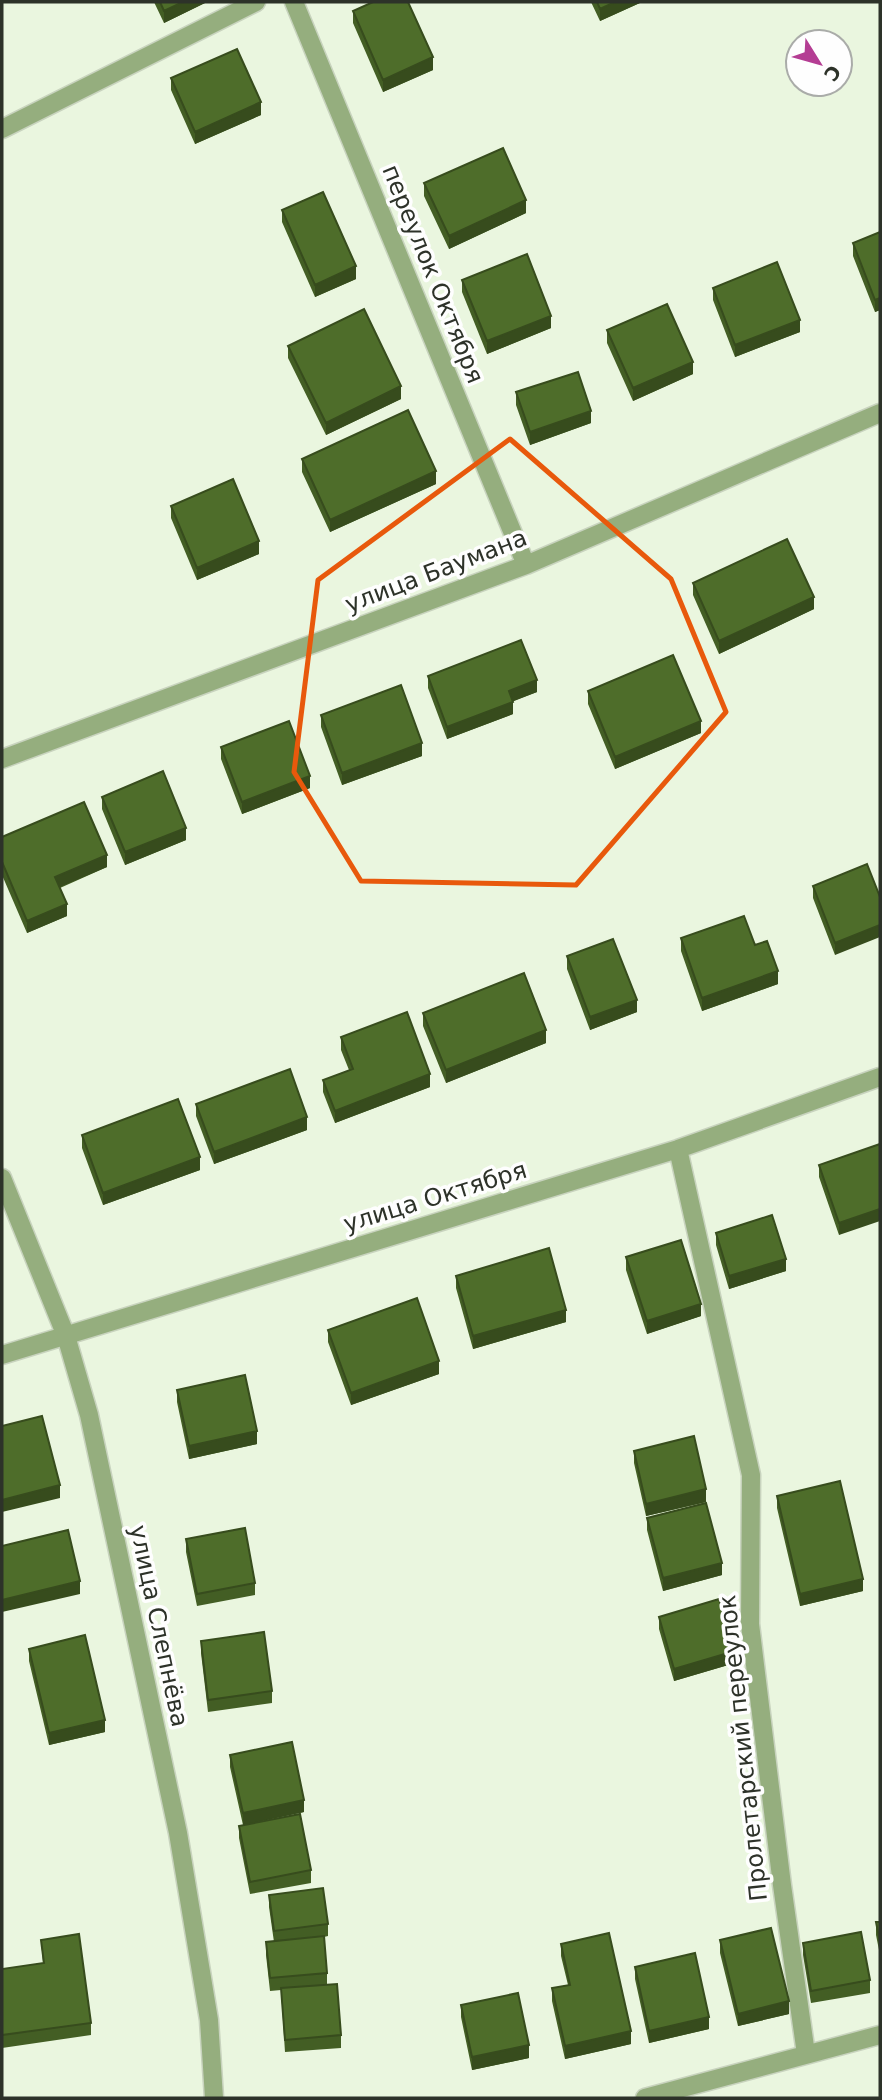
<svg xmlns="http://www.w3.org/2000/svg" width="882" height="2100" viewBox="0 0 882 2100" font-family="'DejaVu Sans',sans-serif">
	<rect width="100%" height="100%" fill="#eaf6df"/>
	<g fill="none" stroke-linecap="round" stroke-linejoin="round">
		<!-- minor casing -->
		<g stroke="#c8d3be" stroke-width="21">
			<path id="minor" d="M294,2L526,565
				M2,129L256,2
				M2,759L526,565L880,413
				M678,1149L751,1475L750,1624L782,1885L806,2054
				M2,1178L66,1336L89,1415L178,1833L209,2020L214,2098
				M2,1355L678,1149L880,1077
				M645,2098L880,2035"/>
		</g>
		<!-- minor -->
		<use href="#minor" stroke="#95ae7e" stroke-width="18"/>
	</g>
	<!-- wall -->
	<path fill="#435e24" d="M154,2H207L164,23Z
		M591,2H642L600,21Z
		M353,11L433,70L383,92L353,23Z
		M171,78L261,115L195,144L171,90Z
		M424,183L526,213L449,249L424,196Z
		M282,210L356,279L315,297L282,222Z
		M880,232V310L875,312L853,256V243Z
		M462,280L551,328L487,354L462,292Z
		M713,288L800,332L735,357L713,300Z
		M607,330L693,374L633,401L607,343Z
		M288,346L401,399L326,435L288,358Z
		M516,392L591,423L530,445L516,405Z
		M302,459L436,484L330,532L302,472Z
		M171,506L259,554L197,580L171,518Z
		M693,583L814,609L719,654L693,595Z
		M428,676L537,692L513,701V714L447,739L428,688Z
		M588,691L701,733L615,769L588,704Z
		M321,715L422,756L342,785L321,727Z
		M221,747L310,788L242,814L221,759Z
		M102,797L186,840L125,865L102,809Z
		M2,837L107,867L60,888L67,916L27,933L2,875Z
		M867,864L835,955L813,898V886Z
		M681,938L778,984L702,1011L681,951Z
		M567,956L637,1012L590,1030L567,969Z
		M423,1013L546,1043L446,1083L423,1026Z
		M341,1037L430,1087L335,1123L323,1092V1080L349,1070L341,1050Z
		M196,1104L307,1130L214,1164L196,1116Z
		M82,1135L200,1170L103,1205L82,1148Z
		M880,1144L839,1235L819,1177V1165Z
		M716,1233L786,1271L729,1289L716,1245Z
		M626,1257L701,1316L647,1334L626,1270Z
		M456,1276L566,1322L473,1349L456,1288Z
		M328,1330L439,1374L351,1405L328,1342Z
		M177,1390L257,1444L189,1459L177,1402Z
		M634,1451L706,1502L646,1516L634,1463Z
		M777,1496L863,1591L800,1606L777,1508Z
		M647,1518L722,1575L663,1591L647,1530Z
		M186,1539L255,1583V1595L197,1606L186,1552Z
		M659,1617L735,1663L674,1681L659,1629Z
		M201,1641L272,1691V1703L208,1712L201,1653Z
		M29,1649L105,1732L49,1745L29,1661Z
		M230,1755L304,1812L257,1822L311,1870V1883L250,1894L239,1838V1826L243,1825L230,1767Z
		M269,1895L328,1924V1936L324,1937L327,1973V1985L341,2035V2048L285,2052L281,1990L270,1991L266,1955V1942H274L269,1907Z
		M876,1922H880V1955L876,1935Z
		M41,1940L91,2023V2035L2,2048V1969L43,1963Z
		M720,1940L789,2014L738,2026L720,1953Z
		M803,1943L870,1980V1993L811,2003L803,1955Z
		M561,1944L631,2044L565,2059L552,2001V1988L568,1985L561,1956Z
		M635,1967L709,2029L649,2043L635,1979Z
		M461,2005L529,2058L472,2070L461,2017Z"/>
	<!-- shaded-wall -->
	<path fill="#374c1d" d="M183,2H207L164,23V11Z
		M615,2H642L600,21V9Z
		M433,57V70L383,92V80Z
		M261,102V115L195,144V132Z
		M526,200V213L449,249V236Z
		M356,266V279L315,297V285Z
		M880,298V310L875,312V300Z
		M551,316V328L487,354V341Z
		M800,320V332L735,357V345Z
		M693,362V374L633,401V388Z
		M401,386V399L326,435V423Z
		M591,411V423L530,445V432Z
		M436,471V484L330,532V520Z
		M259,541V554L197,580V568Z
		M814,597V609L719,654V641Z
		M537,680V692L509,703V691Z
		M513,702V714L447,739V727Z
		M701,721V733L615,769V757Z
		M422,743V756L342,785V773Z
		M310,776V788L242,814V802Z
		M186,828V840L125,865V852Z
		M107,855V867L55,889V877Z
		M67,904V916L27,933V921Z
		M880,925V937L835,955V943Z
		M778,971V984L702,1011V998Z
		M637,1000V1012L590,1030V1017Z
		M546,1030V1043L446,1083V1070Z
		M430,1074V1087L335,1123V1111Z
		M307,1117V1130L214,1164V1152Z
		M200,1157V1170L103,1205V1193Z
		M880,1209V1221L839,1235V1223Z
		M786,1259V1271L729,1289V1276Z
		M701,1304V1316L647,1334V1321Z
		M566,1310V1322L473,1349V1336Z
		M439,1361V1374L351,1405V1393Z
		M257,1431V1444L189,1459V1446Z
		M60,1485V1498L2,1512V1500Z
		M706,1489V1502L646,1516V1504Z
		M722,1563V1575L663,1591V1578Z
		M863,1579V1591L800,1606V1594Z
		M80,1581V1594L2,1612V1600Z
		M735,1651V1663L674,1681V1669Z
		M105,1720V1732L49,1745V1733Z
		M304,1800V1812L243,1825V1813Z
		M789,2001V2014L738,2026V2014Z
		M709,2017V2029L649,2043V2031Z
		M631,2031V2044L565,2059V2046Z
		M529,2045V2058L472,2070V2057Z"/>
	<!-- building -->
	<path fill="#4e6d2a" stroke="#374c1d" stroke-width="2" d="M160,2H183L164,11Z
		M373,2H408L433,57L383,80L353,11Z
		M597,2H615L600,9Z
		M237,49L261,102L195,132L171,78Z
		M503,148L526,200L449,236L424,183Z
		M323,192L356,266L315,285L282,210Z
		M880,232V298L875,300L853,243Z
		M527,254L551,316L487,341L462,280Z
		M777,262L800,320L735,345L713,288Z
		M667,304L693,362L633,388L607,330Z
		M364,309L401,386L326,423L288,346Z
		M578,372L591,411L530,432L516,392Z
		M408,410L436,471L330,520L302,459Z
		M233,479L259,541L197,568L171,506Z
		M787,539L814,597L719,641L693,583Z
		M521,640L537,680L509,691L513,702L447,727L428,676Z
		M673,655L701,721L615,757L588,691Z
		M401,685L422,743L342,773L321,715Z
		M289,721L310,776L242,802L221,747Z
		M163,771L186,828L125,852L102,797Z
		M84,802L107,855L55,877L67,904L27,921L2,862V837Z
		M867,864L880,897V925L835,943L813,886Z
		M744,916L755,945L767,941L778,971L702,998L681,938Z
		M613,939L637,1000L590,1017L567,956Z
		M524,973L546,1030L446,1070L423,1013Z
		M407,1012L430,1074L335,1111L323,1080L353,1069L341,1037Z
		M290,1069L307,1117L214,1152L196,1104Z
		M178,1099L200,1157L103,1193L82,1135Z
		M880,1144V1209L839,1223L819,1165Z
		M772,1215L786,1259L729,1276L716,1233Z
		M681,1240L701,1304L647,1321L626,1257Z
		M549,1248L566,1310L473,1336L456,1276Z
		M417,1298L439,1361L351,1393L328,1330Z
		M245,1375L257,1431L189,1446L177,1390Z
		M42,1416L60,1485L2,1500V1426Z
		M694,1436L706,1489L646,1504L634,1451Z
		M840,1481L863,1579L800,1594L777,1496Z
		M706,1503L722,1563L663,1578L647,1518Z
		M245,1528L255,1583L197,1594L186,1539Z
		M68,1530L80,1581L2,1600V1546Z
		M719,1599L735,1651L674,1669L659,1617Z
		M264,1632L272,1691L208,1700L201,1641Z
		M85,1635L105,1720L49,1733L29,1649Z
		M292,1742L304,1800L243,1813L230,1755Z
		M300,1814L311,1870L250,1882L239,1826Z
		M323,1888L328,1924L274,1931L269,1895Z
		M876,1922H880V1942Z
		M771,1928L789,2001L738,2014L720,1940Z
		M861,1932L870,1980L811,1991L803,1943Z
		M609,1933L631,2031L565,2046L552,1988L570,1985L561,1944Z
		M79,1934L91,2023L2,2035V1969L44,1963L41,1940Z
		M324,1936L327,1973L270,1978L266,1942Z
		M695,1953L709,2017L649,2031L635,1967Z
		M337,1984L341,2035L285,2040L281,1988Z
		M518,1993L529,2045L472,2057L461,2005Z"/>
	<!-- marked area -->
	<path fill="none" stroke="#e8590c" stroke-width="5" stroke-linejoin="round" d="M510,439L671,579L726,712L576,885L361,881L294,772L318,580Z"/>
	<g text-anchor="middle" stroke-width="7" stroke-linejoin="round" paint-order="stroke">
		<!-- street labels -->
		<g font-size="24" fill="#2d3229" stroke="#fefefe">
			<text transform="translate(433 274) rotate(68)" y="8">переулок Октября</text>
			<text transform="translate(436 571) rotate(-21)" y="8">улица Баумана</text>
			<text transform="translate(435 1197) rotate(-17)" y="8">улица Октября</text>
			<text transform="translate(159 1626) rotate(78)" y="8">улица Слепнёва</text>
			<text transform="translate(743 1748) rotate(-96)" y="8">Пролетарский переулок</text>
		</g>
	</g>
	<!-- border -->
	<rect width="882" height="2100" fill="none" stroke="#2d3229" stroke-width="7"/>
	<!-- north arrow -->
	<g transform="translate(819 63) rotate(127)"><circle r="33" fill="#fefefe" stroke="#aaaca9" stroke-width="2"/>
	<path d="M0-5L12 26L0 18L-12 26Z" fill="#b43d93"/>
	<text y="-10" font-size="19" font-weight="bold" text-anchor="middle" fill="#2d3229">С</text>
	</g>
</svg>
